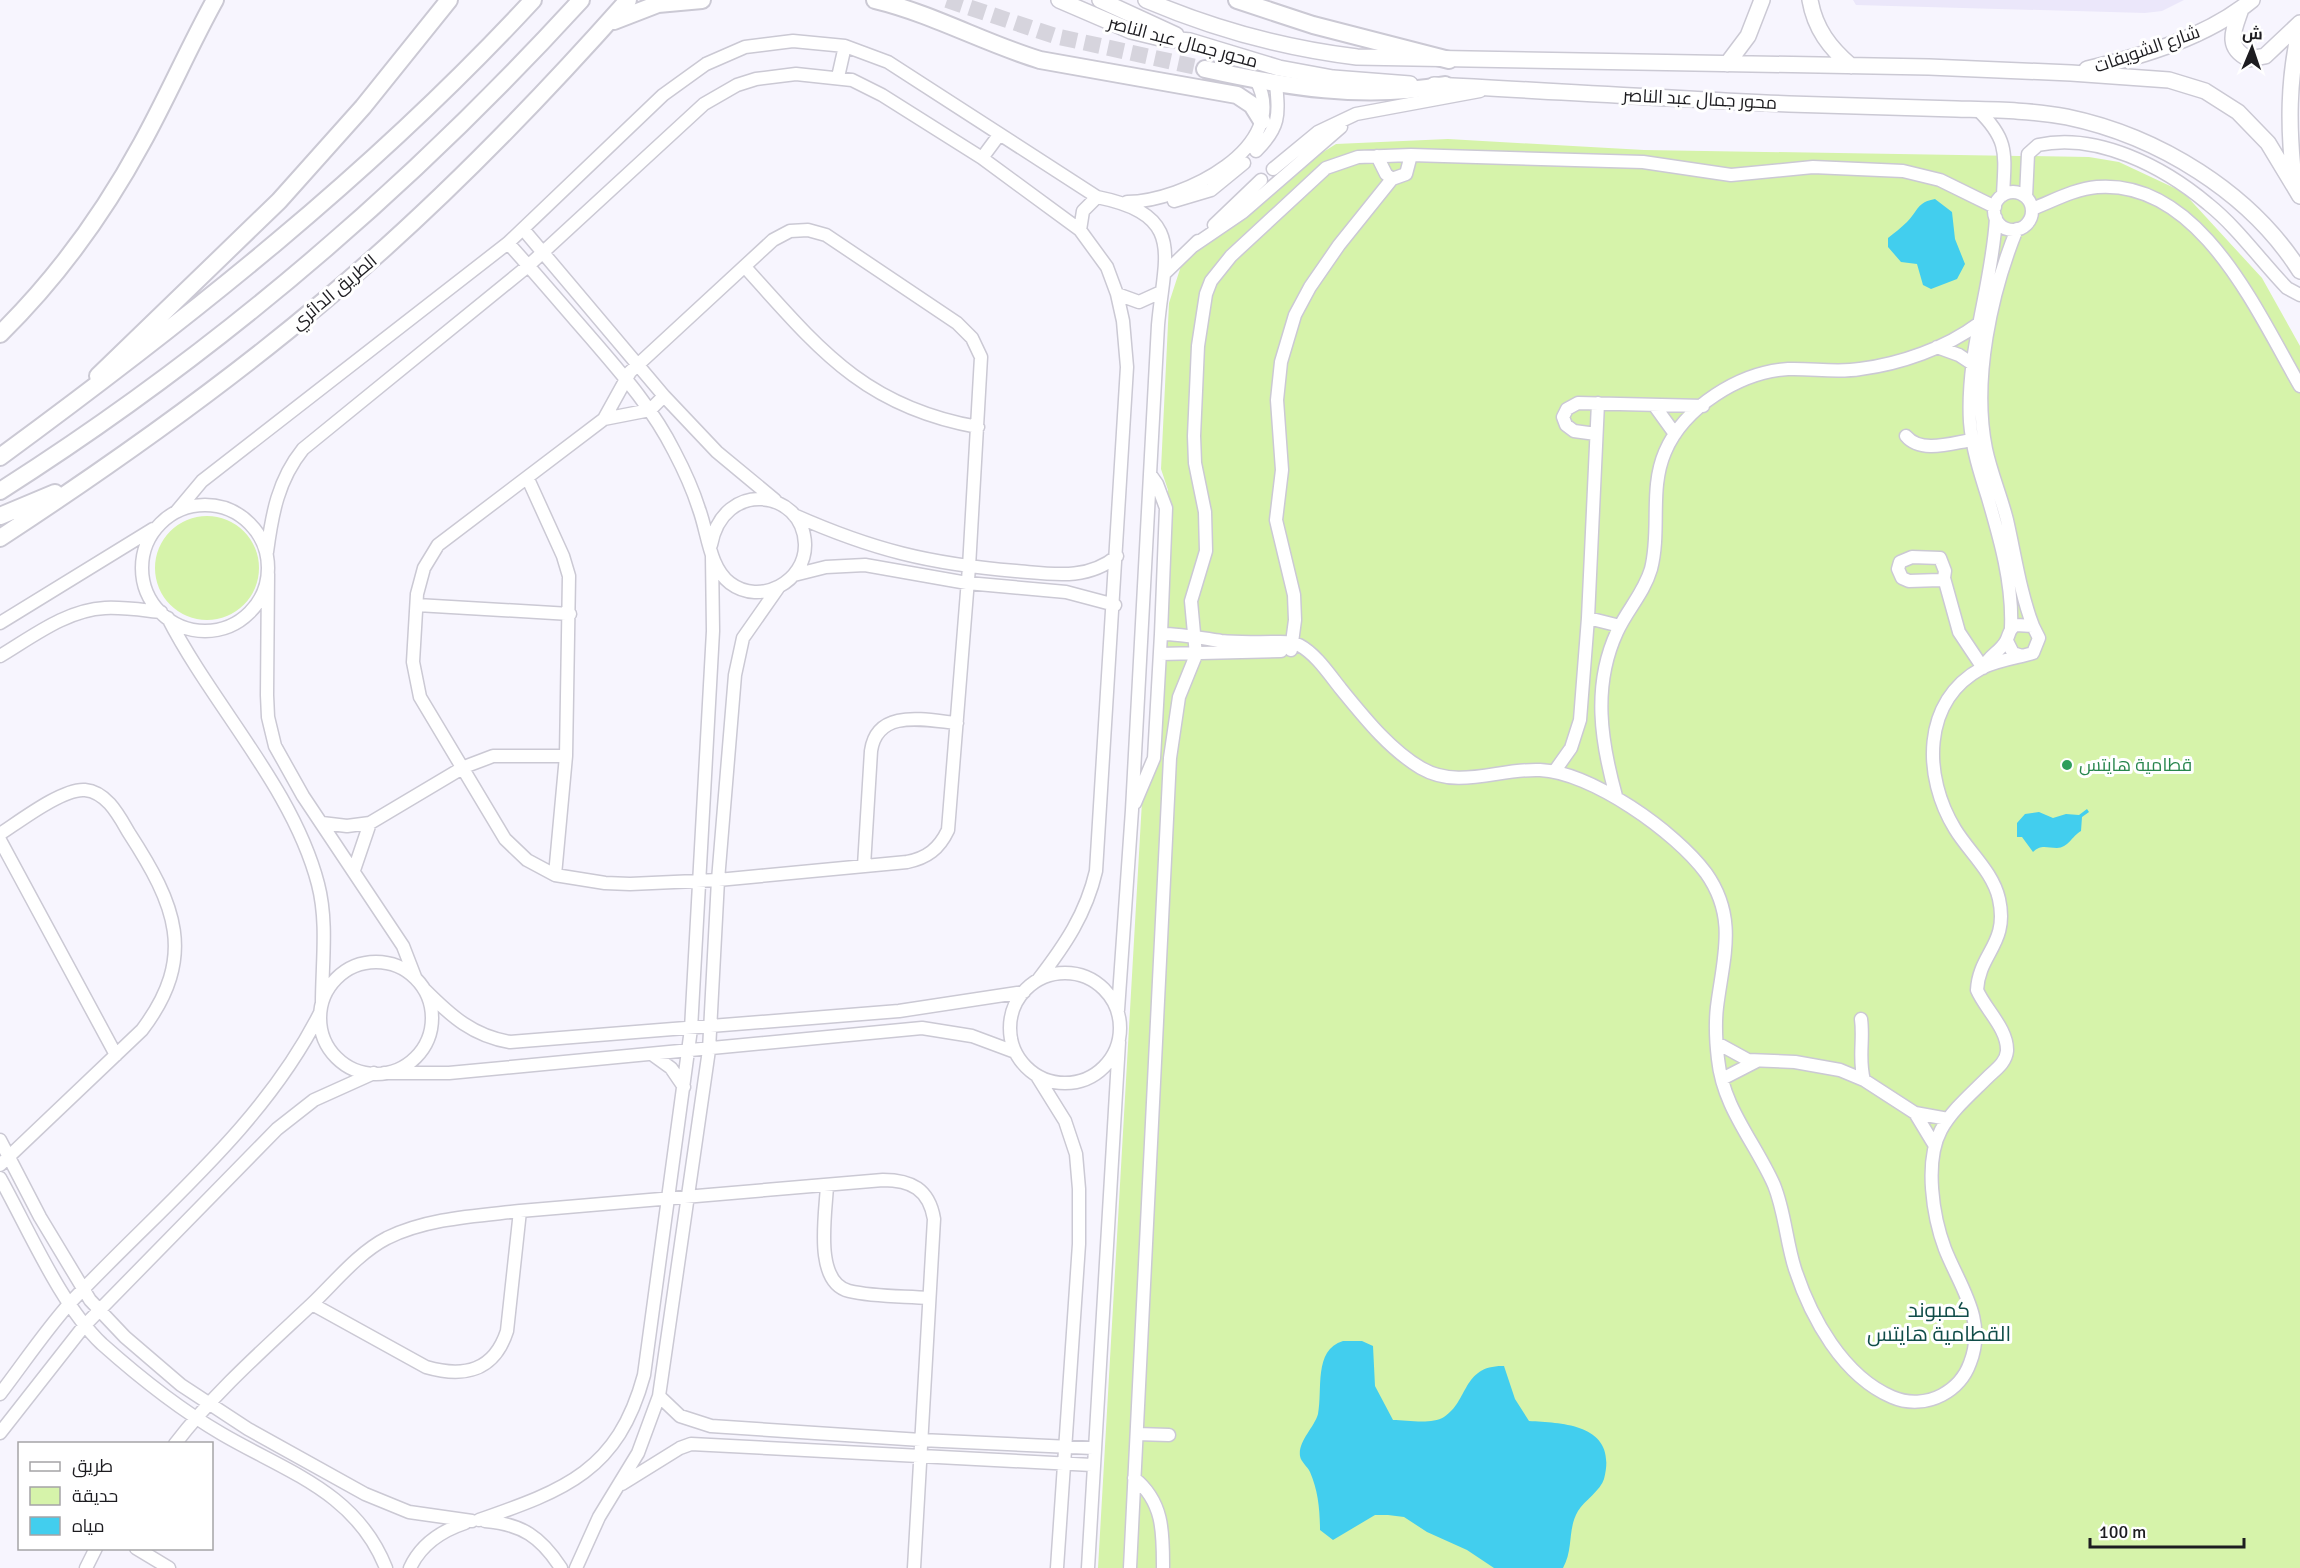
<svg xmlns="http://www.w3.org/2000/svg" width="2300" height="1568" viewBox="0 0 2300 1568" font-family="Signika,Cairo,sans-serif">
	<rect width="100%" height="100%" fill="#f7f5fe"/>
	<!-- built -->
	<path fill="#ebe7fa" d="M1853,0H2184L2162,11L2145,13L1856,5Z"/>
	<!-- green -->
	<path fill="#d6f3aa" d="M1448,139L1644,150L2089,157L2119,162L2183,192L2262,278L2300,346V1568H1098L1142,801L1152,779L1168,490L1161,469L1169,303L1181,266L1264,189L1336,144Z
		M155 568a52 52 0 1 1 104 0a52 52 0 1 1-104 0Z"/>
	<!-- water -->
	<path fill="#42ceee" d="M1935,199L1952,212L1955,239L1965,264L1957,279L1931,289L1923,285L1917,264L1901,262L1888,247V238C1894,233 1901,228 1907,222C1918,211 1917,202 1935,199Z
		M2087,809L2089,812L2082,817L2081,831C2072,836 2068,848 2057,848C2047,848 2041,844 2033,852L2022,837H2017V823L2025,814L2039,812L2053,818L2066,814L2079,815Z
		M1343,1341H1362L1373,1346L1375,1386L1393,1420C1407,1420 1431,1425 1444,1417C1469,1401 1462,1365 1504,1366L1515,1399L1529,1421C1566,1423 1618,1425 1604,1479C1601,1490 1584,1501 1578,1511C1567,1530 1574,1548 1563,1568H1494L1467,1550L1427,1532L1404,1517L1388,1515H1375L1333,1540L1320,1530C1320,1510 1318,1490 1310,1472C1307,1466 1301,1462 1300,1456C1298,1441 1314,1428 1318,1414C1323,1390 1313,1350 1343,1341Z"/>
	<g fill="none" stroke-linecap="round" stroke-linejoin="round">
		<!-- highway-tunnel -->
		<path stroke="#d6d4dd" stroke-width="16" stroke-dasharray="16 8" stroke-linecap="butt" d="M947,0L1055,36L1205,69"/>
		<!-- minor casing -->
		<g stroke="#cbc9d4" stroke-width="15">
			<path id="minor" d="M838,77L845,46
				M1978,110C2009,140 2005,154 2003,195
				M1256,151C1280,127 1279,116 1276,83
				M1377,156L1386,174L1392,179
				M982,158L999,135
				M1273,169L1318,132L1356,114L1480,91
				M1994 211a19 19 0 1 1 38 0a19 19 0 1 1-38 0Z
				M2026,197L2028,154L2038,145C2097,132 2164,167 2208,204C2238,228 2260,260 2287,288L2300,295
				M1174,201L1211,190L1244,163
				M1127,202C1182,202 1293,147 1256,80
				M2032,209C2053,201 2074,189 2097,187C2200,179 2257,312 2300,386
				M1996,218C1992,287 1966,352 1970,422C1972,448 1980,473 1988,498C2000,539 2013,584 2011,628
				M1214,225L1261,180
				M523,229L664,396L717,452L775,500
				M2017,229C1991,293 1972,380 1986,449C1991,473 2001,496 2007,520C2015,555 2020,592 2033,626
				M808,230L826,235L957,323L972,338L981,357L969,567L948,830C939,849 927,858 907,862L718,880L630,884L605,883L555,875L527,860L505,839L420,697L413,662L417,594L424,568L438,545L604,419L630,372L773,240L790,231Z
				M1080,230L1083,211L1097,197
				M508,243C536,274 563,306 591,338C622,374 653,409 674,451C684,470 693,490 699,509C708,533 709,567 730,583C760,606 806,582 805,544C803,489 723,479 711,545
				M1193,246L1243,212L1341,127
				M745,267C818,348 864,407 978,427
				M1166,272L1198,241
				M1117,294L1139,302L1161,292
				M1937,347L1959,355L1971,363
				M1654,405L1675,434
				M604,419L650,410L664,396
				M1596,434L1574,431L1566,425L1563,417L1567,409L1578,403L1703,406
				M1906,436C1921,454 1952,443 1972,440
				M528,479L563,556L569,576L566,756L555,875
				M142 568a63 63 0 1 1 126 0a63 63 0 1 1-126 0Z
				M176,512L202,481L508,243L663,95L706,64L745,47L793,41L845,46L888,62L1097,197C1187,215 1164,256 1158,325L1132,810L1118,1010
				M794,515C873,550 930,564 1016,571C1052,574 1087,581 1117,556
				M267,552C272,514 278,480 303,449L528,266L704,104L737,85L756,79L796,74L852,80L882,95L982,158L1080,230L1107,267L1117,294L1123,321L1127,367L1096,871C1086,914 1065,945 1038,980
				M1912,557L1940,558L1945,571L1944,578L1940,580L1909,581L1902,578L1898,569L1900,562Z
				M268,574L267,695L268,717L275,746L303,796L403,946L415,977
				M794,575L826,567L865,565L967,583L1066,592L1115,605
				M1944,578L1959,632L1983,668
				M417,605L570,614
				M168,618C213,706 293,788 318,884C328,922 322,964 322,1003
				M1588,618L1620,626
				M0,623L153,529
				M1161,634C1182,634 1201,638 1221,641C1239,643 1256,642 1274,642C1282,642 1291,641 1299,645C1316,654 1329,674 1341,689C1364,717 1389,749 1421,768C1459,790 1499,768 1540,770C1591,772 1676,832 1706,873C1738,918 1723,958 1717,1007C1715,1024 1716,1042 1718,1059C1723,1108 1755,1142 1774,1185C1785,1212 1786,1241 1795,1269C1811,1318 1843,1376 1892,1397C1908,1404 1927,1403 1942,1395C1955,1388 1965,1377 1970,1363C1987,1320 1960,1287 1945,1249C1933,1217 1924,1162 1941,1130C1952,1110 1971,1094 1987,1078C1995,1070 2006,1063 2007,1051C2008,1029 1985,1009 1977,990C1979,953 2009,944 1999,899C1993,872 1969,852 1955,829C1923,777 1921,701 1982,668C1994,662 2009,659 2022,656
				M1291,650L1295,620L1294,595L1276,520L1282,470L1277,400L1281,362L1295,315L1310,287L1339,245L1392,179L1406,174L1411,155
				M1160,654L1281,651
				M0,656C32,637 66,610 105,608C123,607 142,610 161,612
				M1983,668C1988,656 2000,652 2006,641C2010,634 2008,630 2016,625L2033,626L2039,638L2033,653L2022,656L2013,653L2007,641
				M1554,772L1571,748L1580,720L1588,618L1598,403
				M1616,796C1601,742 1592,686 1617,632C1627,610 1644,593 1651,569C1661,530 1649,489 1665,452C1684,407 1740,372 1788,369C1812,368 1836,373 1860,369C1900,364 1946,348 1978,324
				M1135,803L1154,758L1161,634L1166,508L1157,484L1150,474
				M322,823L347,826L370,823L464,767L493,756H566
				M0,834C20,821 63,788 85,790C107,792 119,816 129,833C175,904 198,956 142,1030L0,1165
				M0,840L116,1055
				M864,866L871,751C877,708 925,720 957,723
				M354,870L370,823
				M320 1018a56 56 0 1 1 112 0a56 56 0 1 1-112 0Z
				M1010 1028a55 55 0 1 1 110 0a55 55 0 1 1-110 0Z
				M425,990C451,1016 473,1036 510,1042L899,1011L1024,992
				M1861,1019C1864,1040 1858,1059 1864,1080
				M1717,1043L1748,1060L1795,1062L1840,1070L1864,1080L1915,1113L1948,1119
				M653,1055L671,1068L684,1087
				M384,1073H449L922,1028L972,1036L1015,1052
				M1037,1076L1065,1121L1076,1154L1079,1189V1244L1057,1568
				M1722,1079L1757,1061
				M1915,1113L1935,1146
				M0,1140L40,1217L90,1300L125,1337L181,1385L248,1429L365,1494L409,1512L472,1521
				M0,1178C29,1230 60,1304 102,1344C139,1377 179,1409 222,1434C287,1472 356,1492 386,1568
				M827,1185C826,1213 813,1282 849,1291C874,1297 903,1296 929,1298
				M312,1304L426,1367C464,1378 494,1371 507,1331L520,1211
				M0,1394C23,1364 45,1331 70,1303C157,1210 262,1128 320,1013
				M659,1396L680,1416L711,1426L921,1440L1093,1448
				M0,1433L84,1326L277,1129L314,1100L374,1073
				M1137,1434L1169,1435
				M175,1444C215,1392 264,1349 312,1304C335,1282 358,1253 387,1238C428,1218 476,1216 520,1211L883,1180C911,1180 929,1189 934,1219L914,1568
				M1134,1478C1164,1502 1163,1533 1163,1568
				M622,1484L680,1448L691,1444L1092,1465
				M479,1520C565,1490 618,1471 644,1375L691,1029L713,631L712,556
				M485,1521C522,1524 541,1537 561,1568
				M136,1548L169,1568
				M86,1568L96,1548
				M410,1568C421,1544 441,1531 465,1523
				M576,1568L599,1517L638,1453L659,1396L709,1050L718,880L735,675L743,638L778,588
				M1088,1568L1119,1042
				M1130,1568L1170,758L1179,697L1196,655L1191,601L1206,551L1205,512L1195,463L1194,436L1198,346L1206,294L1211,281L1231,256L1326,168L1358,157L1411,155L1643,162L1731,175L1813,167L1903,171L1940,180L1995,207"/>
		</g>
		<!-- major casing -->
		<g stroke="#cbc9d4" stroke-width="18">
			<path id="major" d="M1059,0L1131,31L1160,38L1190,41L1279,68L1333,78L1410,84
				M1100,0L1176,35
				M1146,0C1214,29 1282,48 1357,57L1929,67L2071,73L2169,80L2205,91L2238,112L2268,143L2300,196
				M1810,0C1815,29 1830,48 1851,66
				M2241,9C2234,30 2224,47 2249,59L2265,56L2300,23
				M1727,64L1748,36L1762,0
				M2087,69C2143,56 2207,37 2252,0
				M1434,85C1552,91 1671,99 1789,104C1845,106 1900,107 1956,109C1993,110 2030,110 2067,117C2158,136 2250,192 2300,271
				M2294,179C2288,127 2288,80 2300,28"/>
		</g>
		<!-- highway casing -->
		<g stroke="#cbc9d4" stroke-width="20">
			<path id="highway" d="M875,0C933,14 984,43 1040,60L1237,95L1252,105L1262,121
				M1237,0L1313,25L1449,60
				M614,21L658,4L702,0
				M1205,69C1285,87 1364,100 1445,85
				M0,334C57,278 104,213 142,143C168,96 189,47 215,0
				M98,376L279,201L363,107L449,0
				M0,457C189,318 373,173 533,0
				M0,491C214,355 410,187 581,0
				M0,516L55,493
				M0,538C113,464 222,387 325,300C435,208 534,106 628,0"/>
		</g>
		<!-- minor -->
		<use href="#minor" stroke="#fff" stroke-width="12"/>
		<!-- major -->
		<use href="#major" stroke="#fff" stroke-width="15"/>
		<!-- highway -->
		<use href="#highway" stroke="#fff" stroke-width="16"/>
	</g>
	<!-- markers -->
	<circle fill="#2e9e5b" stroke="#fff" stroke-width="2" cx="2067" cy="765" r="6"/>
	<g text-anchor="middle" stroke-width="6" stroke-linejoin="round" paint-order="stroke">
		<!-- street labels -->
		<g font-size="18" fill="#1d1c20" stroke="#fff">
			<text transform="translate(1183 42) rotate(15)" y="6">محور جمال عبد الناصر</text>
			<text transform="translate(2147 49) rotate(-19)" y="6">شارع الشويفات</text>
			<text transform="translate(1700 99) rotate(3)" y="6">محور جمال عبد الناصر</text>
			<text transform="translate(334 292) rotate(-40)" y="6">الطريق الدائري</text>
		</g>
		<!-- leisure labels -->
		<g font-size="18" fill="#27864d" stroke="#fff" text-anchor="start">
			<text x="2079" y="771">قطامية هايتس</text>
		</g>
		<!-- quarter labels -->
		<g font-size="21" fill="#104d49" stroke="#fff">
			<text x="1939" y="1317">كمبوند<tspan x="1939" dy="24">القطامية هايتس</tspan></text>
		</g>
	</g>
	<!-- legend -->
	<rect x="18" y="1442" width="195" height="108" fill="#ffffff" stroke="#a5a4a6" stroke-width="1.5"/>
	<rect x="30" y="1462" width="30" height="9" fill="#ffffff" stroke="#a5a4a6" stroke-width="1.5"/>
	<text x="72" y="1472" font-size="18" fill="#1d1c20">طريق</text>
	<rect x="30" y="1487" width="30" height="18" fill="#d6f3aa" stroke="#a5a4a6" stroke-width="1.5"/>
	<text x="72" y="1502" font-size="18" fill="#1d1c20">حديقة</text>
	<rect x="30" y="1517" width="30" height="18" fill="#42ceee" stroke="#a5a4a6" stroke-width="1.5"/>
	<text x="72" y="1532" font-size="18" fill="#1d1c20">مياه</text>
	<!-- north arrow -->
	<g transform="translate(2252 48) rotate(2)" stroke="#ffffff" stroke-width="4.5" paint-order="stroke">
	<path d="M0-4.5L10 22L0 15L-10 22Z" fill="#1d1c20"/>
	<text y="-9" font-size="16" font-weight="bold" text-anchor="middle" fill="#1d1c20">ش</text>
	</g>
	<!-- scale -->
	<path d="M2090 1538v9h154v-9" fill="none" stroke="#1d1c20" stroke-width="3"/>
	<text x="2099" y="1538" font-size="18" fill="#1d1c20" stroke="#ffffff" stroke-width="4.5" paint-order="stroke">100 m</text>
</svg>
